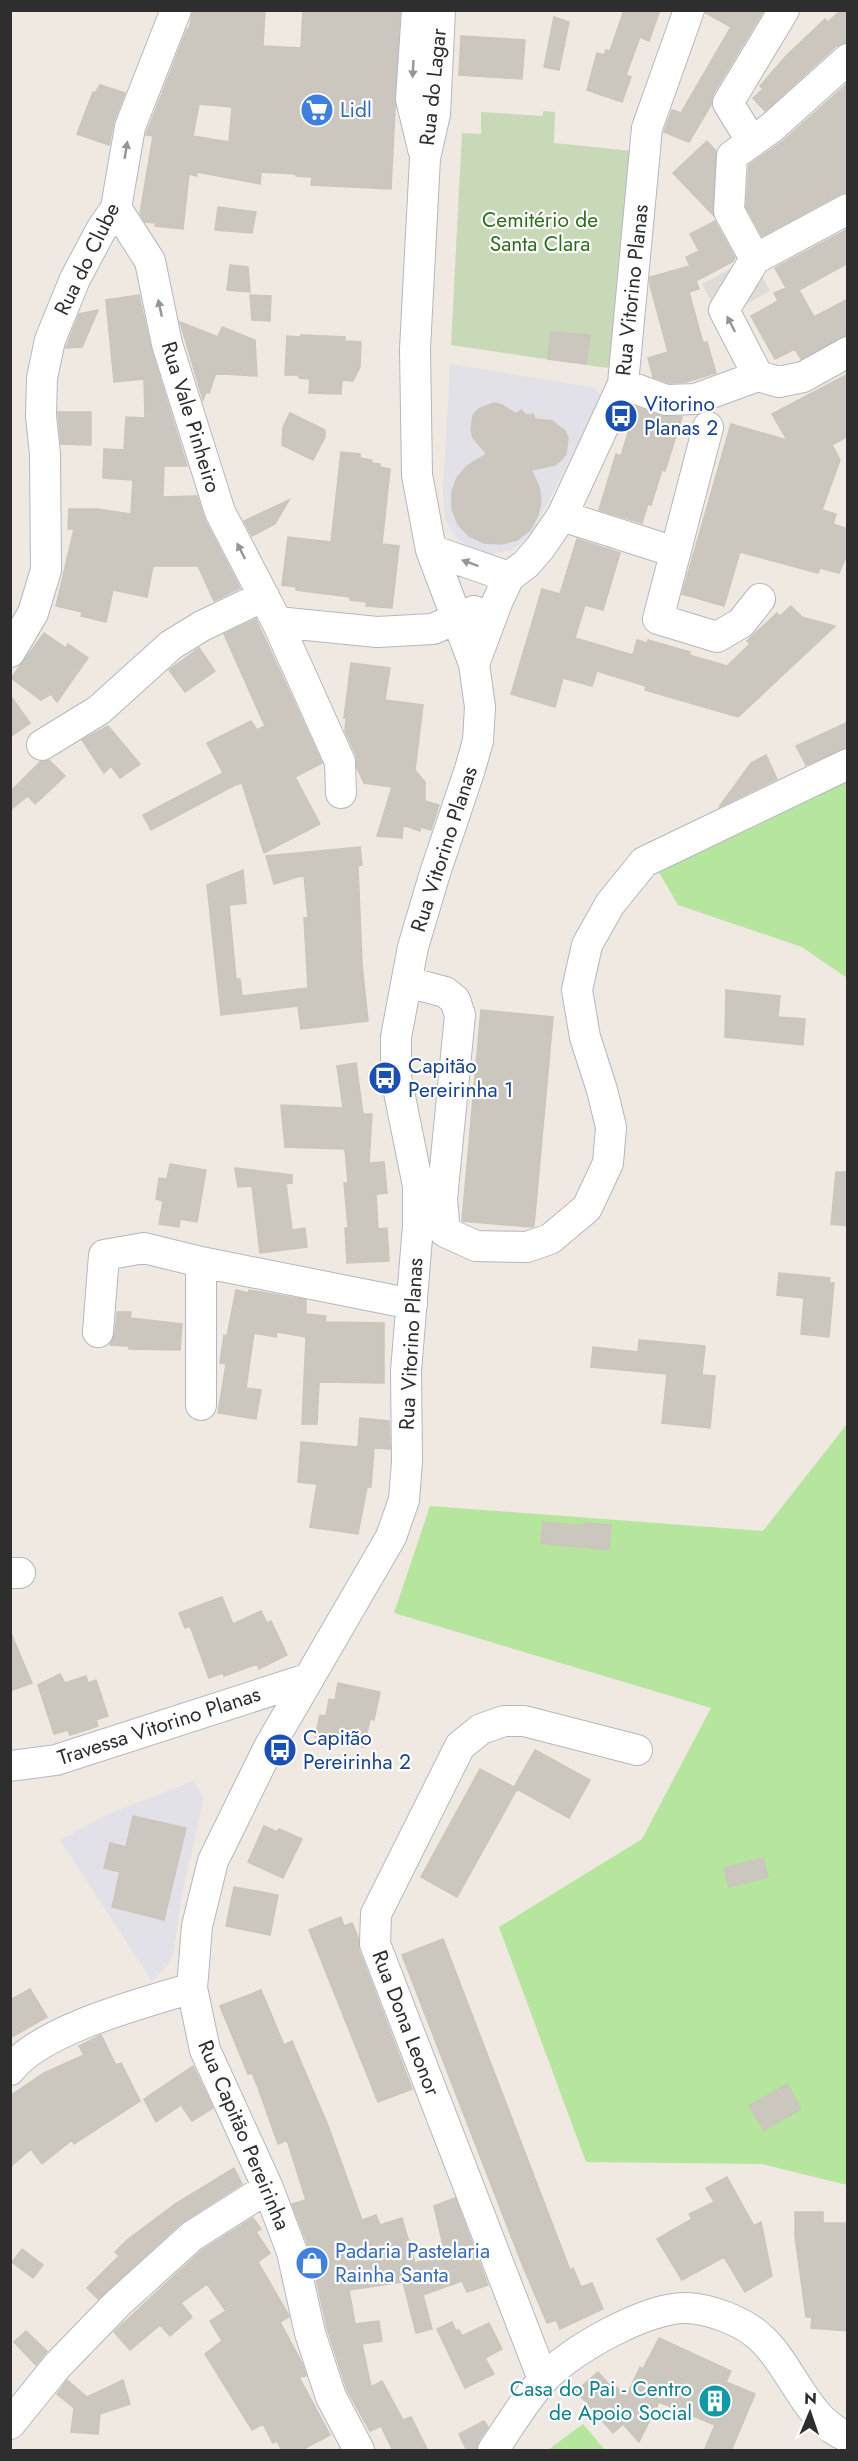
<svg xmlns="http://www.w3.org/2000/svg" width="858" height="2461" viewBox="0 0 858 2461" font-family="Jost,sans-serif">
	<rect width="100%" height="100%" fill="#efe9e1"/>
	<!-- industrial -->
	<path fill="#e3e1e8" d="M450,364L596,388L601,397L533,532L527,539L511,550L492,554L472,550L455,537L445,518L443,491Z
		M194,1781L204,1798L181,1899L174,1951L168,1965L152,1981L60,1840L108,1814Z"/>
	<!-- green -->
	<path fill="#b6e59e" d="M847,776V978L802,947L678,905L657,869Z
		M847,1424V2185L762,2164L586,2162L499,1927L642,1839L711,1708L394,1613L430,1506L763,1531Z
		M583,2424L605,2450H548Z"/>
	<!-- cemetery -->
	<path fill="#c8d9b8" d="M543,111L555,112L554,143L632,151L613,361L607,368L451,345L462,133L481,134V112L543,116Z"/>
	<!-- plaza -->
	<path fill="#dfdcd8" d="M752,257L770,291L720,318L702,284Z"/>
	<!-- building -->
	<path fill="#cbc7bf" stroke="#cbc5ba" stroke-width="1.5" fill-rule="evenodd" d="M193,10H265L263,46L301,48L303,10H400L391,189L311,185L312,177L296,176V174L261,172L260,184L197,172V176L189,174L183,229L155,226L156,223L145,222L140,213L153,136L146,135L147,132L187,29H189ZM199,104L232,107L229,142L193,136Z
		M624,10H660L649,41L640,37L626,75L631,77L622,102L587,90L597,53L604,55L606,50L610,51Z
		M706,10H764L713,94L711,105L689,142L664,132L672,110L681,113L731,27L706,13Z
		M841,10H848V42L836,46L765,111L753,98L763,89L760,86L786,56L825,19L828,22Z
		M554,17L569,22L559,70L544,67Z
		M461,36L525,40L522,79L459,75Z
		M848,83V192L840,194L762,236L746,207L749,165L783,141Z
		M100,85L125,93L114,121L109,145L77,134L93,92L95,93Z
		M707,141L716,151L713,215L673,173Z
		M218,207L256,212L252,233L215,230Z
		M715,221L735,258L732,262L696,281L699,289L689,292L703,343L707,342L716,373L686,382L669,383L653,377L648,358L668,352L650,285V277L690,266L686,257L699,251L690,234Z
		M848,229V263L799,290L814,317L848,299V334L801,359L795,349L775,359L751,316L778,301L774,293L786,288L775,268Z
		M230,265L248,267L250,292L227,290Z
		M139,295L151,349L187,466H164L163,497L197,496L205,520L240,588L214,601L198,566H153L147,597L113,590L106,622L81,616L82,612L56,606L74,529H68L69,509H97L131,514L133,480L103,478L104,449L124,450L126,417L145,418L144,379L114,382L106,300Z
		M250,295L271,296L270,321L252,320Z
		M98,310L82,347L66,348L79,314Z
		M180,322L218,337L222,327L255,340L257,376L208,373L215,376L209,393L206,392L203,400Z
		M551,332L590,335L586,364L548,359Z
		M301,335L345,337V341L361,342L360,367L353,381L342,380L341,394L309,393L310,379L299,378V375H285L287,336L301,337Z
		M848,374V436L832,445L840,460L822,510L836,514L833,524L848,529V552L839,573L820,568L818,573L740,552L724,606L682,594L731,424L787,440L772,414Z
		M494,403L502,405L516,414L521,410L526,415L533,414L535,419L552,421L565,431L568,438L566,454L561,460L555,465L531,470L539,487L541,501L538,515L530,530L517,540L501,544L484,543L469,536L458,524L452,508V492L457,478L467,466L487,454L473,438L471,430L473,415L479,409Z
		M636,407L660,416L682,417L665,471L662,470L651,505L648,504L642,523L599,510L616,454L621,456Z
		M58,412H91V445L61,444Z
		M290,413L325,430V437L313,460L282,445L283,427Z
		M341,452L360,454V458L372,460L371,463L380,464V467L390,469L382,544L399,546L392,608L366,606L367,602L350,600V597L296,590V587L282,585L288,537L331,542Z
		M289,500L275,524L252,536L244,521Z
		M577,539L620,553L603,610L585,605L575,638L633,655L637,640L647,643L648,640L690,652L689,655L727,666L750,644L747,641L777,613L780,616L791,606L802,617L835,626L738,717L645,690L646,686L597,671L592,686L563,678L555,707L511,694L542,589L560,594Z
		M256,619L322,763L295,777L320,824L264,853L242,783L235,785L151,830L143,815L223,773L207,743L251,721L257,730L265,726L224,634Z
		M44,633L66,648L68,644L88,658L57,702L51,694L41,700L11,678Z
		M199,648L215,671L185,692L169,670Z
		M351,663L390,668L385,700L423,705L415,770L425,782V801L439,805L431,830L421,827L420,831L403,825L402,838L377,836L392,787L364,783L357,768L356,755L345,731L346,718H344Z
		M10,695L30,723L10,737Z
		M848,722V747L806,765L796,746Z
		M108,726L140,764L120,778L111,766L104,773L82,740Z
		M766,755L777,779L719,807L751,763Z
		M49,760L65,776L35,804L28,796L10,810V792L40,762Z
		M360,847L362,865L358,866L362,964L368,1021L301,1029L298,1006L221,1015L207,885L243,870L246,903L229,905L236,979H240L242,996L308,988L304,918H308L304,875L274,884L266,856Z
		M726,990L780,996L778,1017L805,1019L803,1045L725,1037Z
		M481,1010L553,1017L534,1226L531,1227L462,1221Z
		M356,1063L363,1114H372L369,1163L384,1162L387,1193L376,1194L378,1229L387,1228L389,1261L347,1263L345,1228H348L344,1183H348L345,1149L285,1147L281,1105L343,1108L337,1066Z
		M170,1164L206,1170L197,1222L180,1219L179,1227L159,1224L163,1201L156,1199L159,1178L167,1179Z
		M235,1168L292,1175V1183L286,1184L292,1230L305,1228L307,1247L260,1253L252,1186L238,1187Z
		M836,1172H848V1226L831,1224Z
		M779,1273L830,1278L829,1283H834L829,1337L801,1334L804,1298L777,1295Z
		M236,1290L248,1293L249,1290L306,1300V1314L326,1316L325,1322L384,1323V1383L319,1382L317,1424H302L306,1337L277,1332L276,1337L254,1333L246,1388L261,1390L256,1419L218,1413L226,1364L220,1363L224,1335L227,1336Z
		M117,1312H131L130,1318L182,1324L180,1350L129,1349V1346L110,1345L115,1333Z
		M639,1340L705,1346L702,1375L715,1376L710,1428L662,1423L667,1374L591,1367L593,1347L638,1352Z
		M360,1418L389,1421L390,1449L374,1448L371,1487H367L358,1534L310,1527L317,1484L298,1482L301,1442L358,1447Z
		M543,1522L584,1526V1523L611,1525L609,1550L541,1543Z
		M222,1597L233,1624L261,1611L267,1623L271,1621L287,1655L259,1669L257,1664L224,1676L223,1673L209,1678L190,1626L185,1628L179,1613Z
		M10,1631L32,1683L10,1691Z
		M60,1674L65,1683L86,1676L88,1683L96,1680L108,1716L96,1720L98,1726L70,1735L68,1730L54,1734L38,1685Z
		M338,1683L380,1692L374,1720L370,1719L364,1747L315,1737L320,1715L326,1716L329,1699L335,1700Z
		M535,1750L590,1780L569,1818L517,1789L457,1897L421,1877L480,1769L514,1787Z
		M133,1816L186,1828L164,1920L112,1907L120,1872L104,1868L110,1843L126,1847Z
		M264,1826L277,1832L279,1829L302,1839L283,1878L248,1862Z
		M763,1858L768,1877L729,1887L724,1868Z
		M234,1887L278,1895L270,1935L226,1926Z
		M341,1917L344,1926L352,1923L358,1937L359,1950L412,2089L378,2102L309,1930Z
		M443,1939L570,2270L573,2268L581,2287L592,2283L603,2309L560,2329L556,2320L547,2323L522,2264L402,1955Z
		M30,1989L47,2017L10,2038V2000Z
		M261,1990L284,2045L292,2041L329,2128L362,2220L376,2215L380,2225L402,2218L415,2263L445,2254L434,2206L455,2198L488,2285L467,2292L462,2281L423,2295L432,2329L416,2333L403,2282L349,2290L355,2324L379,2321L382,2341L362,2344L371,2387L382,2381L403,2420L411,2417L428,2451H393L381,2426L370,2431L347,2390L327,2328L309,2248L292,2204L306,2200L287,2140L278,2144L259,2090L252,2073L248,2074L220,2006Z
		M101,2035L116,2065L121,2063L140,2101L74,2144L72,2140L42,2164L31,2149L10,2167V2096L44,2073L84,2055L79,2046Z
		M193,2066L213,2108L192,2121L181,2105L156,2122L144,2099Z
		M787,2084L801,2109L764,2130L749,2106Z
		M234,2168L242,2184L181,2223L98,2299L87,2288L119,2256L115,2252L127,2240L175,2204Z
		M727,2177L754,2226L761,2222L772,2276L745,2292L724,2257L682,2280L657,2239L692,2219L689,2214L714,2202L706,2188Z
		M795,2212H823V2223H848V2331L811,2328L812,2317H806L795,2236Z
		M253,2218L261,2229L256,2232L270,2253L258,2262L288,2314L289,2317L280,2322L302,2363L306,2376L299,2377L330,2435L300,2451H282L277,2441L273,2443L263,2424L252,2430L205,2354L222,2341L210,2321L226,2311L207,2284L181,2303L192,2317L170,2336L160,2325L130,2350L114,2332L202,2250Z
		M22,2249L43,2265L33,2278L12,2262Z
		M452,2322L456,2331L459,2330L462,2336L489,2323L502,2349L485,2358L494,2374L465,2388L437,2329Z
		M26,2331L47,2351L36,2365L14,2342Z
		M659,2338L731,2371L726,2382L755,2394L731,2451H704L715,2425L659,2402L639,2442L623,2424L613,2433L576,2391L598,2372L614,2390L617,2387L626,2397L640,2367L643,2369Z
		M67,2380L87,2397L123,2380L130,2404L100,2414L98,2434L71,2432L74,2408L57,2394Z
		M484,2421L488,2427L479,2440L476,2451H467L459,2434Z"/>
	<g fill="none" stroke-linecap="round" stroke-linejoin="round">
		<!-- minor casing -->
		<g stroke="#b4b7c1" stroke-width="32">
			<path id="minor" d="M417,10L411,99L423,149
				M752,142L728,103L784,10
				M116,208L150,261L167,344L220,512L277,622L340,762L341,793
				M755,259L729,211L732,156L771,128L848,59
				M758,376L724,310L755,259L848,209
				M623,384L666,400L695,399L758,376L779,382L803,377L848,352
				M708,427L658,619L717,637L741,623L760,599
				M562,516L675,552
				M431,550L509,577
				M277,622L377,632L433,629L474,611
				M10,652L33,613L46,570L45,454L41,416L42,378L50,340L75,279L101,230L116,208L130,127L176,10
				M474,664L498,600L509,577L526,564L540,548L562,516L623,384L647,128L689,10
				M42,745L99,710L171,645L202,626L264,596
				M407,982L445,992L455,1000L460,1015L442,1199L445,1232L476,1246L527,1247L550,1239L587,1208L608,1163L611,1127L602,1090L585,1037L577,990L587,945L610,904L644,862L848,764
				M201,1262V1405
				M98,1332L104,1255L144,1248L201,1262L412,1304
				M10,1573H20
				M10,1766L56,1760L307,1679
				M10,2070C41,2029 143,2003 192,1988
				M543,2379L375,1944L376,1914L460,1746L481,1729L504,1721H524L637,1750
				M10,2424L57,2366L117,2304L192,2236L268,2188
				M359,2450L331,2397L310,2333L292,2252L268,2188L205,2050L192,1988L197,1926L213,1861L269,1747L391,1537L404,1500L407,1462L406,1371L418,1226V1186L396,1077V1037L413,947L435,873L470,769L478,741L480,707L474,664L431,550L417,475L415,349L425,158L435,114L440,10
				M493,2450C509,2427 524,2401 543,2380C568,2351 649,2306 687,2308C711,2309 745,2322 762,2339C793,2368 806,2421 848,2437"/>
		</g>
		<!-- minor -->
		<use href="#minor" stroke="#fff" stroke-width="30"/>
	</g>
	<!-- one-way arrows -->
	<defs><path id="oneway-solid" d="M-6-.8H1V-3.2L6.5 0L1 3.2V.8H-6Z" transform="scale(1.5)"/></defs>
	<g fill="#969696">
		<use href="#oneway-solid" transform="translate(413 69) rotate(93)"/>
		<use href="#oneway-solid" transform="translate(126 150) rotate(-81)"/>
		<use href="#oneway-solid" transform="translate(160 308) rotate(-102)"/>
		<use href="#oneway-solid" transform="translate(731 324) rotate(-117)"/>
		<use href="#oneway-solid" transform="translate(241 551) rotate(-117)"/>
		<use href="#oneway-solid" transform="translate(470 563) rotate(-160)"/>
	</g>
	<!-- icons -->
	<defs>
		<g id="supermarket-disc" transform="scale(1.725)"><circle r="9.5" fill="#3f7fe0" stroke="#fff"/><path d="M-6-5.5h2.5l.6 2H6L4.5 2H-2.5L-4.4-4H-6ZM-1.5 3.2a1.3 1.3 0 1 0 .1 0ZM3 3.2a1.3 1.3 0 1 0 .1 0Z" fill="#fff"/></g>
		<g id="bus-disc" transform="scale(1.725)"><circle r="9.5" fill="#1a4fb4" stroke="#fff"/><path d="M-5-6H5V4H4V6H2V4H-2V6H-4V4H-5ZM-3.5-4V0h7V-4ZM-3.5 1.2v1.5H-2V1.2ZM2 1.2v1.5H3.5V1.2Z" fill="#fff"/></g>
		<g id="shop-disc" transform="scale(1.725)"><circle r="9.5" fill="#3f7fe0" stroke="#fff"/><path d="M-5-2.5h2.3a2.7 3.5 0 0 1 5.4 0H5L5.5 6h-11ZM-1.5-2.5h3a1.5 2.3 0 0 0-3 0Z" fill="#fff"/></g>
		<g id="building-disc" transform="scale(1.725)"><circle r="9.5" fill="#0f9aa8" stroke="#fff"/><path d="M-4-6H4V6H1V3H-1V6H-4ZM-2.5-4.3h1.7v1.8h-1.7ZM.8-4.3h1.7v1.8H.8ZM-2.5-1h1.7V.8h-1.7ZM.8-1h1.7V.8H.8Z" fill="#fff"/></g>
	</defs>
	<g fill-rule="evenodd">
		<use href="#supermarket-disc" x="317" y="110"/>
		<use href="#bus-disc" x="621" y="416"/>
		<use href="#bus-disc" x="385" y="1078"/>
		<use href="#bus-disc" x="280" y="1750"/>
		<use href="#shop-disc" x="312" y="2263"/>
		<use href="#building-disc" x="715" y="2401"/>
	</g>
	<g text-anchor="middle" stroke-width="4.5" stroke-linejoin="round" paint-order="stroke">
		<!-- street labels -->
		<g font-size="21" fill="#2e2e2e" stroke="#fff">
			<text transform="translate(433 87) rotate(-84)" y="7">Rua do Lagar</text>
			<text transform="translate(87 259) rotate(-64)" y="7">Rua do Clube</text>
			<text transform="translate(632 290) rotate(-84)" y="7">Rua Vitorino Planas</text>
			<text transform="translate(191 417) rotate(73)" y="7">Rua Vale Pinheiro</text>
			<text transform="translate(444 849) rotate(-72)" y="7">Rua Vitorino Planas</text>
			<text transform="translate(411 1344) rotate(-87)" y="7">Rua Vitorino Planas</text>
			<text transform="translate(159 1726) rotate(-18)" y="7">Travessa Vitorino Planas</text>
			<text transform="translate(406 2023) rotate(69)" y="7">Rua Dona Leonor</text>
			<text transform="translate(244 2135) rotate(67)" y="7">Rua Capitão Pereirinha</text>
		</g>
		<!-- shop labels -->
		<g font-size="21" fill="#366cbe" stroke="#fff" text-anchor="start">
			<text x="340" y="117">Lidl</text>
			<text x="335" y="2258">Padaria Pastelaria<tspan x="335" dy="24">Rainha Santa</tspan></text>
		</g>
		<!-- park labels -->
		<g font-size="21" fill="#2c6e1b" stroke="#fff">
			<text x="540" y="227">Cemitério de<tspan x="540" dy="24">Santa Clara</tspan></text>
		</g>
		<!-- transit labels -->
		<g font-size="21" fill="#164399" stroke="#fff" text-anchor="start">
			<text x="644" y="411">Vitorino<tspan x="644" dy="24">Planas 2</tspan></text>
			<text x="408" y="1073">Capitão<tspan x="408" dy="24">Pereirinha 1</tspan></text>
			<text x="303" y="1745">Capitão<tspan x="303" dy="24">Pereirinha 2</tspan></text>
		</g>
		<!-- culture labels -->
		<g font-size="21" fill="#0d838f" stroke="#fff" text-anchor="end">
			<text x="692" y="2396">Casa do Pai - Centro<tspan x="692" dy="24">de Apoio Social</tspan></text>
		</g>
	</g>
	<!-- border -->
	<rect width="858" height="2461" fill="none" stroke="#2e2e2e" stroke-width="24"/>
	<!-- north arrow -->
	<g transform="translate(810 2413) rotate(2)" stroke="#ffffff" stroke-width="4.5" paint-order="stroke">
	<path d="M0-4.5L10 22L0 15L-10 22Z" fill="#2e2e2e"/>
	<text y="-9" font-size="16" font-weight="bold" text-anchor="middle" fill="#2e2e2e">N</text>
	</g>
</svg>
